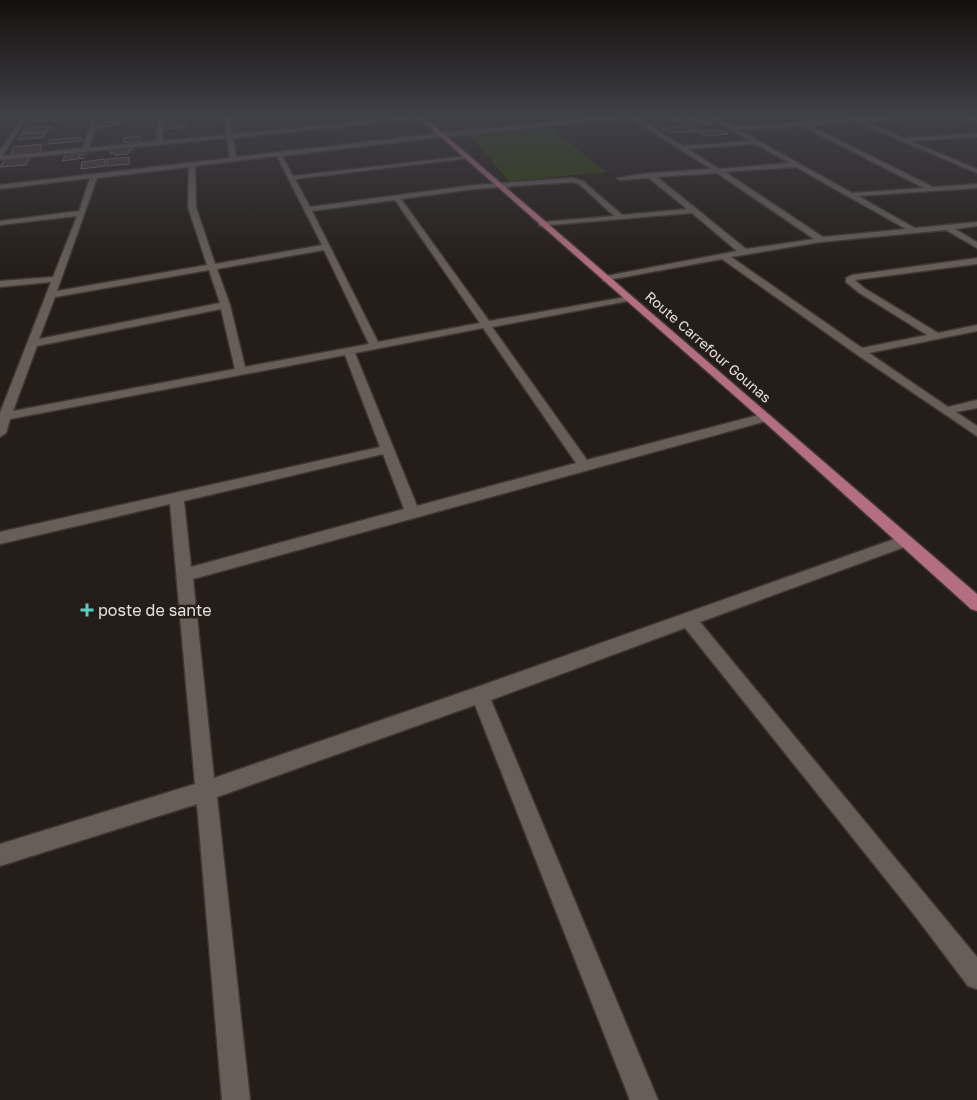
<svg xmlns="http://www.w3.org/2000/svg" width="977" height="1100" viewBox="0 0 977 1100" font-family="'Golos Text',sans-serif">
	<rect width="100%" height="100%" fill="#251d18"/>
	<!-- green -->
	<path fill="#2e4104" d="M552,128L606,172L509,181L469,135Z"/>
	<!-- building -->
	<path fill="#433a35" stroke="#7f746f" d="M62,115L60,120L33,122L35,117Z
		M663,115H690L696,119L683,118L672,120Z
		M702,119L704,120L699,121H707L711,124L688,126L679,121Z
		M118,121L122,124L96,128L103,126V122Z
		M186,123L184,127L167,129L166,125Z
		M51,126L47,132L22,133L27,128Z
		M687,126L696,131L670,133L661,128Z
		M720,130L728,134L707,136L696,131Z
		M46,132L44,137L19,140L21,134Z
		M138,136L142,138L141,141L123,143L124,138Z
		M82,137V141L49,144L50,140Z
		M42,144L40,152L11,155L13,147Z
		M132,146V150H129L128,154L115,155V153H110V149Z
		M86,151L85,154L80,155L79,158H84L62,161L66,154Z
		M31,155L26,165L0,167L6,158Z
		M129,157V164L107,166V159Z
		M105,159V166L81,169L82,162Z"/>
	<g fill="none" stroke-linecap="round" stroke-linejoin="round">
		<!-- minor casing -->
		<g stroke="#3e3734" stroke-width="3">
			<path id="minor" d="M0,115H11L0,118Z
				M24,115H48L27,118L2,156L83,148L94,115H99L89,148L156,141L159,115H165L162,141L227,135L224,115H261L230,119L232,134L421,116L424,118L233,138L236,157L441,133L623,115H646L636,117L683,146L750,141L706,115H713L734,127L906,115H938L864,122L904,138L977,133V137L910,141L977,169V173L858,122L809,125L933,187L977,184V188L858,196L915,228L977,222V226L955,229L977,242V248L946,230L821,242L731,257L862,348L927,335L858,292L846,282V278L852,275L977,258V264L855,280L864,288L938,333L977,325V331L869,353L948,407L977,400V408L956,412L977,426V436L856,354L722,259L603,281V277L606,276L737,251L692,213L539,226V222H542L614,216L579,184L572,182L474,189L401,199L489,321L631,296V300L628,301L492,327L587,460L766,413L772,417L770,420L193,579L214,778L480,686L900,537L905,535L910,537L912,541L910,545L700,622L977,957V989L968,986L916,917L685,628L491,700L658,1100H630L475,705L217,797L250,1100H222L197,804L0,866V844L195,784L170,504L0,544V532L380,447L345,355L10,419L6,433L0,437V413L51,282L0,287V281L53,277L77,216L0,225V221L79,211L90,178L0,189V185L230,158L227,138L0,160V151ZM630,118L711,169L650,173L617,178L620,180L649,178L687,209L622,215L583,181L572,178L474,185L310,207L295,179L470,158L467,156L293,176L282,156L441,137ZM802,126L924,188L852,193L739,130ZM755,144L790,163L719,169L688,149ZM277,156L322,245L215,264L196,207L195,166ZM189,167L188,207L207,265L57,291L97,178ZM796,167L906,229L823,237L725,172ZM717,173L814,239L746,249L657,177ZM395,200L480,323L378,342L312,211ZM324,250L369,344L245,367L230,305L217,269ZM209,270L220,303L39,339L55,297ZM221,309L235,369L13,411L37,346ZM483,328L576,463L417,506L355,353ZM383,454L404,509L191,567L184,501Z
				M957,115H965L977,120V124Z"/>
		</g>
		<!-- major casing -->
		<g stroke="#3e3734" stroke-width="3">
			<path id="major" d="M422,115L977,594V611L971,609L762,420L416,115Z"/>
		</g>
		<!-- minor -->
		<use href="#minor" fill="#675e58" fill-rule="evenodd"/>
		<!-- major -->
		<use href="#major" fill="#b36e81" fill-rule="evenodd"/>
	</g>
	<!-- sky -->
	<linearGradient id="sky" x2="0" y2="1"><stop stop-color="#14100d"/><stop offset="0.43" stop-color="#404048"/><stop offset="1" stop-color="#404048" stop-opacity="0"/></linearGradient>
	<rect width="977" height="270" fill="url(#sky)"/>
	<!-- markers -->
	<path fill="#5acebd" stroke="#251d18" stroke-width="2" d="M84.5 602.5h5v5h5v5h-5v5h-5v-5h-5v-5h5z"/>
	<g text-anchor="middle" stroke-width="5" stroke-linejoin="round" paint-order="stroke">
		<!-- far-street labels -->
		<g font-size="14" fill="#e7e1de" stroke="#251d18">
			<text transform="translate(708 347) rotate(41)" y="5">Route Carrefour Gounas</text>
		</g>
		<!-- poi labels -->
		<g font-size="16" fill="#e7e1de" stroke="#251d18" text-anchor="start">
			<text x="98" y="616">poste de sante</text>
		</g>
	</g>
</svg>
